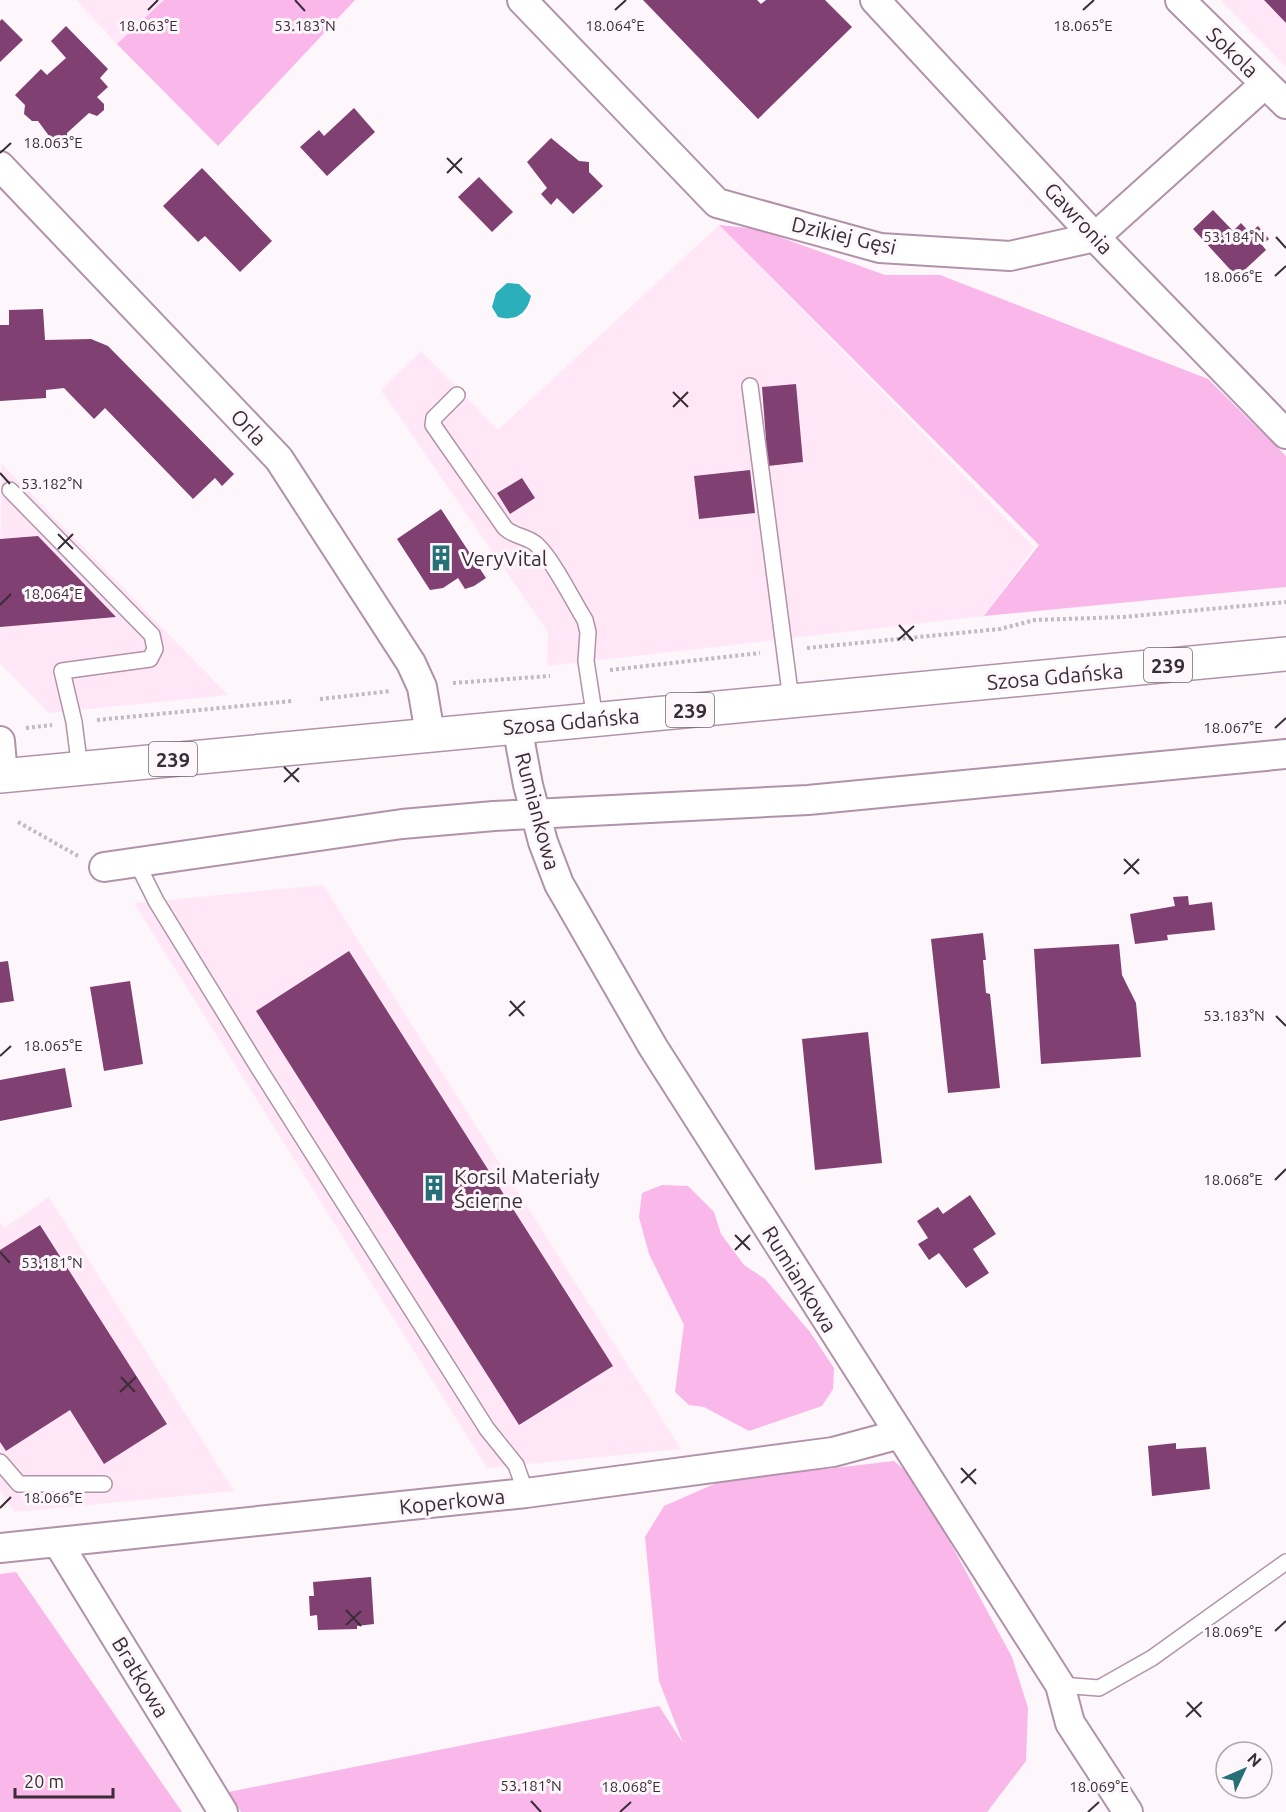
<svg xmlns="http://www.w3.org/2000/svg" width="1286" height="1812" viewBox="0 0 1286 1812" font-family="Ubuntu,sans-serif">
	<rect width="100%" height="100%" fill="#fdf6fb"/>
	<path fill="#ffe7f8" d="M76,0h88l-47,44z
		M1222,0h64v67l-64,-65z
		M719,225l315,322 -50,69 -437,50 1,-34 -167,-242 40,-39 77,79z
		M1,463l227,232 -179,18 -49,-50z
		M323,885l358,564 -194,19 -353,-565z
		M49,1197l185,294 -220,21 -14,-22v-268l4,6z"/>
	<path fill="#fab7e9" d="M164,0h191l-137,146 -101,-102z
		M719,225l38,4 128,46h55l268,104 78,77v131l-302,29 55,-71z
		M662,1185l26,1 26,26 7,22 23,31 21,14 45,53 24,36 -1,21 -11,17 -73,25 -45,-24 -15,-2 -14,-13 9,-67 -35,-71 -10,-37 3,-24z
		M894,1461l23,20 95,176 16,51 -2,53 -39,51h-746l-12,-20 430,-86 24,37 -24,-62 -14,-144 19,-31 71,-31 91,-6z
		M16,1572l166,240h-182v-238z"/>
	<path fill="#2bafbb" d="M507,283l12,1 12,12c-4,17 -15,26 -33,21l-6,-10 4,-14z"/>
	<path fill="#804071" d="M643,0h114l4,4 5,-4h59l27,27 -94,92z
		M1264,0h22v23z
		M2,19l21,21 -23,22v-41z
		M66,26l42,43 -8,9 8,9 -11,10 7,7v6l-7,6 -8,-3 -22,20v7l-3,4h-9l-17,-23h-6l-8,-7 1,-9 -10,-10 26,-26 6,6 19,-17 -15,-17z
		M354,108l21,24 -48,44 -27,-29 19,-17 5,6z
		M551,138l28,23 10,1v10l14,14 -30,28 -16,-16 -6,7 -10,-11 6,-6 -20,-26z
		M202,168l70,73 -32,31 -35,-36 -7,6 -35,-36z
		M479,177l34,35 -21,20 -34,-35z
		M1213,210l20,21 8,-8 9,10 8,-7 11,13 -7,6 4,5 -29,27 -44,-48z
		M43,309l2,31 46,-1 17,7 126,128 -12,12 -7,-8 -22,21 -88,-91 -11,11 -30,-31 -18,2v8l-46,3v-76h9v-15z
		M796,384l7,78 -35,4 -6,-79z
		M750,470l5,43 -56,6 -5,-43z
		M522,478l13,20 -25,16 -13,-21z
		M441,509l45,69 -12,8 -9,3 -7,-11 -15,10 -13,2 -33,-51z
		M38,536l78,81 -116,10v-88z
		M1188,896l1,9 23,-3 3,28 -48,5 1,5 -33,4 -5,-30 45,-8 -2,-9z
		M983,933l3,27h-3l3,33 4,1 10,94 -52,5 -17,-154z
		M1119,944l3,31 14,28 5,54 -100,7 -7,-115z
		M349,951l264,415 -94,59 -263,-414z
		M8,961l6,40 -14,2v-41z
		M130,981l13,83 -39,7 -14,-84z
		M868,1032l14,131 -67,7 -13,-131z
		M65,1068l7,39 -72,14v-41z
		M970,1195l26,39 -23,15 16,24 -23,15 -27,-35 -10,7 -11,-16 10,-6 -11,-17 21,-14 5,7z
		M40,1225l127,199 -63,40 -34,-54 -64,41 -6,-9v-192z
		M1176,1443v6l30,-2 4,42 -58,7 -4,-50z
		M371,1577l3,47 -17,2v3l-39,1 -1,-15 -7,1 -1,-20h5l-1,-14z"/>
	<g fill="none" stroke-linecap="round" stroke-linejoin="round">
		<g stroke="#b193a9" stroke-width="18">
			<path id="service" d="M750,386l41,314
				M457,395l-23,23 -1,7 72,103c9,9 23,8 32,17 16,15 35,54 48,75l3,12 -2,29 9,58
				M10,490l142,145 3,14 -5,10 -88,12 12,51 6,47
				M136,861l20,40 102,166 229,362 29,36 10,28
				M0,1462l19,22h85
				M1060,1685l39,3 53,-30 134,-96"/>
		</g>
		<g stroke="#b193a9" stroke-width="32">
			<path id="minor" d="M522,0l195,203 163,45 130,8 85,-19 170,-153
				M875,0l220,237 191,197
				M1180,0l106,104
				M0,166l279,293 132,204 11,24 8,47
				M517,726l11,59 15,57 16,42 94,163 407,638 10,38 58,89
				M0,741l3,35
				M104,867l298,-43 92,-8 314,-16 478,-46
				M58,1543l165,269
				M0,1548l526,-55 307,-41 67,-18"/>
		</g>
		<g stroke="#b193a9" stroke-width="36">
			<path id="primary" d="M0,776l1286,-122"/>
		</g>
		<path stroke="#c2bac0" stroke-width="4" stroke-dasharray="3 3" stroke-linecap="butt" d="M807,648l193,-19 35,-9 88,-3 163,-15
			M610,670l150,-17
			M453,683l97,-7
			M320,699l71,-8
			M97,720l195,-19
			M26,728l26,-3
			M18,822l60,34"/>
		<use href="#service" stroke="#fff" stroke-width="15"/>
		<use href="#minor" stroke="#fff" stroke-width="28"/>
		<use href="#primary" stroke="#fff" stroke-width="33"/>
	</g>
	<path fill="none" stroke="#3a2e36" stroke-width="2" d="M295,0l10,11M148,10l10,-10M615,10l11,-10M1083,10l11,-10M0,153l11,-10M447,158l15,15M447,173l15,-15M1276,237l10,11M1275,276l11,-10M673,392l15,15M673,407l15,-15M0,473l10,11M58,534l15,15M58,549l15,-15M0,605l11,-11M899,625l14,16M898,640l16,-14M1275,728l11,-10M284,767l15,15M284,782l15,-14M1124,859l15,15M1124,874l15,-15M510,1001l14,15M509,1016l16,-15M1276,1016l10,10M0,1056l11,-10M1275,1180l11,-11M735,1235l15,15M735,1250l15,-15M0,1252l10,11M121,1377l14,15M120,1392l16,-15M961,1468l15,16M961,1483l15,-14M0,1508l11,-11M346,1610l15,16M346,1625l15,-14M1275,1631l11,-10M1187,1702l14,15M1186,1717l16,-15M531,1801l10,11M620,1812l11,-10M1088,1812l11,-10"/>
	<defs>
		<g id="building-bare" transform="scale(2.07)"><path d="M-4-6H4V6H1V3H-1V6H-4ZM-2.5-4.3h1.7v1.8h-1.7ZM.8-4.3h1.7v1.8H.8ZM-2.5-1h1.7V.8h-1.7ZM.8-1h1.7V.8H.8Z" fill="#256f76" stroke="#fdf6fb" stroke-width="2.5" paint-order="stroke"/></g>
	</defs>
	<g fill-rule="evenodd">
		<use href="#building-bare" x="441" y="558"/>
		<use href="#building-bare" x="434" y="1188"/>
	</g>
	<g text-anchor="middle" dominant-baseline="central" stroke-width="6" stroke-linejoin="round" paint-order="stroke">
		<g fill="#fdf6fb" stroke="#746a71" stroke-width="1.5">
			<rect x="1144" y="648" width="48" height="34" rx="4.5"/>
			<rect x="666" y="693" width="48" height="34" rx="4.5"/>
			<rect x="149" y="742" width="48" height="34" rx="4.5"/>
		</g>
		<g font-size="20" font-weight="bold" fill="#3a2e36">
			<text x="1168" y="665">239</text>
			<text x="690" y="710">239</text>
			<text x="173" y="759">239</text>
		</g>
		<g font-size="21" fill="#3a2e36" stroke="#fdf6fb">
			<text transform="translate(1233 52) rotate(44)">Sokola</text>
			<text transform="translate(1079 218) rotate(47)">Gawronia</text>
			<text transform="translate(844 235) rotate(13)">Dzikiej Gęsi</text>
			<text transform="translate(249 427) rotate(47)">Orla</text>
			<text transform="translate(1055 676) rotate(-5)">Szosa Gdańska</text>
			<text transform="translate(571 721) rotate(-5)">Szosa Gdańska</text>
			<text transform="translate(538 811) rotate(75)">Rumiankowa</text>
			<text transform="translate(800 1279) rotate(58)">Rumiankowa</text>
			<text transform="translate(452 1501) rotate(-6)">Koperkowa</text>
			<text transform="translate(141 1677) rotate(59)">Bratkowa</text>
		</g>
		<g font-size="21" fill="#3a2e36" stroke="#fdf6fb" text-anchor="start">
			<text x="461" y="558">VeryVital</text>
			<text x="454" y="1176">Korsil Materiały<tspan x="454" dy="24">Ścierne</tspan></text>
		</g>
	</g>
	<g font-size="15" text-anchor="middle" fill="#3a2e36" stroke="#fdf6fb" stroke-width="6" stroke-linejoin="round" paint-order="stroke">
		<text x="148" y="31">18.063°E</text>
		<text x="615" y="31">18.064°E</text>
		<text x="1083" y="31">18.065°E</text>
		<text x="305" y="31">53.183°N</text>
		<text x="53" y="148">18.063°E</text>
		<text x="1234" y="242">53.184°N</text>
		<text x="1233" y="282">18.066°E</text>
		<text x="52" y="489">53.182°N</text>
		<text x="53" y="599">18.064°E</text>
		<text x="1233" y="733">18.067°E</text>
		<text x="1234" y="1021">53.183°N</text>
		<text x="53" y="1051">18.065°E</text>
		<text x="1233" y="1185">18.068°E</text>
		<text x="52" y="1268">53.181°N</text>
		<text x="53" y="1503">18.066°E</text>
		<text x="1233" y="1637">18.069°E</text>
		<text x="531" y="1791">53.181°N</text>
		<text x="631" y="1792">18.068°E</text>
		<text x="1099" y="1792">18.069°E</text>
	</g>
	<g transform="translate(1244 1770) rotate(46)"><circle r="28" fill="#fdf6fb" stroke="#afa6ac" stroke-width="1.5"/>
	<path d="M0-4.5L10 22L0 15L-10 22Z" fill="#256f76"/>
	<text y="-9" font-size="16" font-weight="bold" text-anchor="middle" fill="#3a2e36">N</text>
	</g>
	<path d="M15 1788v9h98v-9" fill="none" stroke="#3a2e36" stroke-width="3"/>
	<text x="24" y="1788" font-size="18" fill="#3a2e36" stroke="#fdf6fb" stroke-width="4.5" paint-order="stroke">20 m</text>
</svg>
